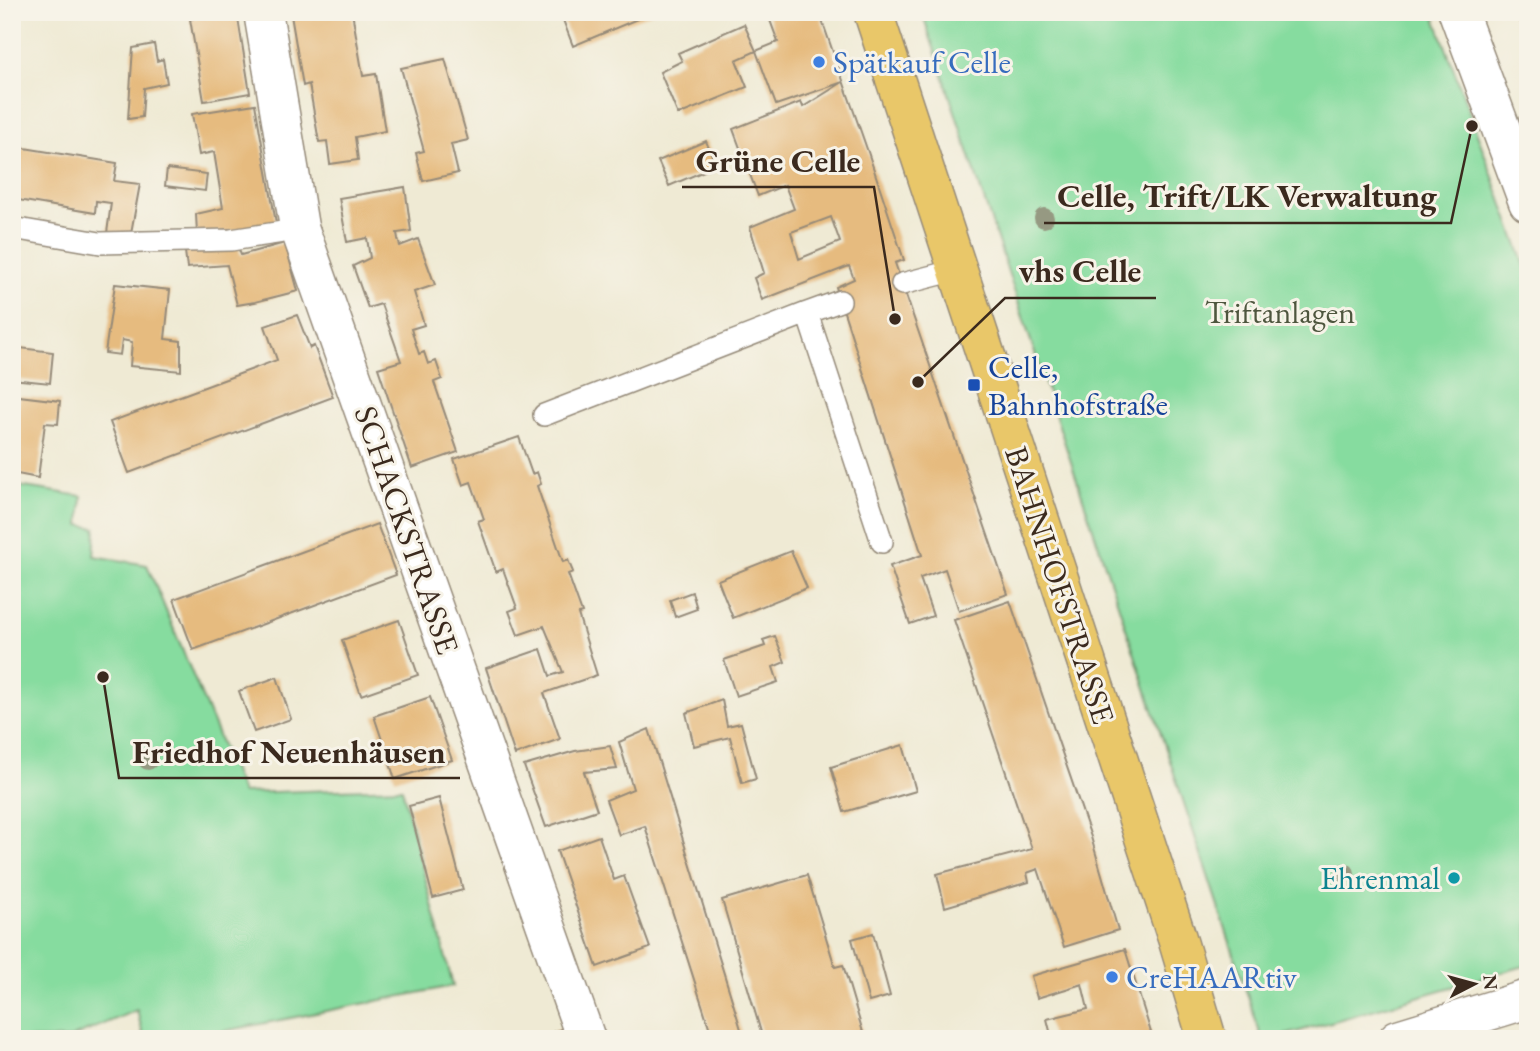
<svg xmlns="http://www.w3.org/2000/svg" width="1540" height="1051" viewBox="0 0 1540 1051" font-family="'EB Garamond',serif">
	<rect width="100%" height="100%" fill="#f7f3e8"/>
	<filter id="ink" filterUnits="userSpaceOnUse"><feTurbulence type="fractalNoise" baseFrequency=".0143" numOctaves="2"/><feDisplacementMap in="SourceGraphic" scale="14" xChannelSelector="R" yChannelSelector="G"/><feConvolveMatrix kernelMatrix="1 2 1 2 8 2 1 2 1" color-interpolation-filters="sRGB"/></filter>
	<filter id="wash" filterUnits="userSpaceOnUse"><feTurbulence type="fractalNoise" baseFrequency=".00686" numOctaves="4" result="noise"/><feDisplacementMap in="SourceGraphic" scale="28" xChannelSelector="R" yChannelSelector="G"/><feGaussianBlur stdDeviation="1.57" result="paint"/><feColorMatrix in="noise" values="0 0 0 0 0 0 0 0 0 0 0 0 0 0 0 0 0 1.4 0 .05"/><feComposite in="paint" operator="in"/></filter>
	<g filter="url(#wash)">
		<rect width="100%" height="100%" fill="#efead4"/>
		<path fill="#86dc9f" stroke="#60835e" stroke-width="2" d="M922,12h511l95,262v691l-256,74h-10z
			M12,485l70,11 -2,29 16,3 -2,28 53,9 95,228 160,-5 51,198 -269,53h-40l-7,-29 -69,29h-56z"/>
		<g id="blocks">
			<path fill="#e6bb7f" fill-rule="evenodd" d="M198,12h39l13,81 -46,8 -14,-82 9,-2z
				M305,12h47l11,64 13,-2 9,57 -30,6 3,23 -28,4 -3,-23 -8,1 -10,-58 -6,2 -12,-71z
				M560,12h94l-81,34z
				M767,12h52l49,140 36,108 -9,3 113,331 -49,17 -14,-42 -25,9 13,38 -23,8 -20,-58 32,-11 -86,-268 18,-8 -5,-13 -87,34 -8,-22 10,-5 -14,-46 44,-18 -9,-24 -27,11 -25,-67 68,-27 2,5 40,-25 -67,23 -20,-54 -20,9 11,27 -69,28 -18,-43 22,-11 -4,-8 66,-29 12,27 22,-9zM831,217l9,25 -41,17 -8,-27z
				M1517,12h11v28h-1z
				M154,44l3,17 6,-2 4,24 -23,5 -2,29 -14,2 5,-71z
				M445,59l23,81 -17,4 7,29 -35,8 -7,-28 8,-2 -23,-83z
				M255,104l21,119 -48,9 -31,1 -1,-19 27,-6 -9,-56 -15,3 -7,-41z
				M706,141l10,25 -47,20 -11,-25z
				M12,146l105,17 -3,18 26,3 -9,49h-24l4,-30 -15,-2 -1,12 -83,-14z
				M167,169l40,5 -2,17 -40,-5z
				M405,187l6,44 -14,2 1,6 2,7 18,-7 17,46 -21,7 10,33 -13,4 8,25 5,-2 4,12 8,-3 6,18 -8,3 24,70 -46,16 -34,-100 23,-7 -20,-57 -13,4 -15,-42 17,-8 -3,-20 -20,4 -8,-44z
				M285,243l13,48 -43,11 -18,3 -10,-40 -40,3 -2,-17 53,-4 3,8z
				M115,284l55,6 -5,49 16,2v30l-51,-5 2,-24 -10,-2 -2,15 -15,-2z
				M297,315l13,33 4,-2 19,51 -204,76 -19,-51 167,-62 -12,-34z
				M12,347l41,5 -3,31 -38,-4z
				M19,396l41,5 -2,23 -13,-1 -7,55 -26,-5v-65h6z
				M519,437l13,37 5,-2 4,12 -4,2 26,76 5,-2 5,12 -5,2 14,39 -4,1 19,61 -53,18 16,46 -45,16 -29,-87 55,-19 9,27 13,-4 -19,-46 -26,9 -9,-24 8,-3 -14,-39 -7,3 -18,-51 6,-2 -13,-37 -8,3 -9,-26z
				M377,524l19,51 -203,75 -19,-51z
				M791,551l16,37 -74,30 -15,-38z
				M692,592l5,17 -22,8 -5,-17z
				M1010,601l81,236 27,93 -54,17 -26,-78 -11,4 2,9 -84,25 -8,-33 95,-25 -78,-229z
				M399,620l19,55 -57,20 -19,-55z
				M775,636l10,26 -12,5 5,15 -42,14 -12,-36 41,-14 -2,-6z
				M277,677l14,42 -37,13 -15,-41z
				M430,697l22,63 -57,19 -21,-63z
				M722,700l5,26 14,-3 15,56 -14,4 -12,-46 -36,9 -8,-33z
				M649,729l95,310h-31l-68,-213 -26,9 -13,-35 27,-11 -14,-47z
				M903,745l13,46 -72,21 -13,-45z
				M610,746l7,23 -33,3 13,38 -51,17 -22,-61 51,-15z
				M439,798l24,92 -30,8 -24,-92z
				M599,836l15,44 10,-4 26,72 -53,19 -40,-116z
				M807,875l28,92 8,-2 22,74h-102l-41,-139z
				M873,933l17,63 -21,6 -17,-63z
				M1125,949l28,90h-101l-5,-20 41,-10 -6,-25 -45,14 -6,-22z
				M564,1028l4,11h-33v-1z"/>
		</g>
	</g>
	<g filter="url(#ink)">
		<use href="#blocks" fill-opacity="0" stroke="#958a79" stroke-width="2"/>
		<g fill="none" stroke-linecap="round" stroke-linejoin="round">
			<g stroke="#958a79" stroke-width="24">
				<path id="service" d="M12,228l88,15 131,-3 52,-8
					M902,284l54,-14
					M840,301l-33,12 75,229
					M544,415l263,-102"/>
			</g>
			<g stroke="#958a79" stroke-width="41">
				<path id="minor" d="M263,12l36,215 287,812
					M1458,12l70,190"/>
			</g>
			<g stroke="#958a79" stroke-width="41">
				<path id="tertiary" d="M1398,1039l130,-40"/>
			</g>
			<g stroke="#958a79" stroke-width="41">
				<path id="primary" d="M873,12l304,926 30,101"/>
			</g>
			<use href="#service" stroke="#fff" stroke-width="21"/>
			<use href="#minor" stroke="#fff" stroke-width="38"/>
			<use href="#tertiary" stroke="#fff" stroke-width="38"/>
			<use href="#primary" stroke="#e9c769" stroke-width="38"/>
		</g>
		<g fill="#969982">
			<circle cx="1044" cy="218" r="10"/>
			<circle cx="148" cy="760" r="10"/>
			<circle cx="1345" cy="873" r="10"/>
		</g>
	</g>
	<g fill="#3f7fe0" stroke="#f7f3e8" stroke-width="2.5">
		<circle cx="819" cy="62" r="7"/>
		<circle cx="1112" cy="977" r="7"/>
	</g>
	<rect fill="#1a4fb4" stroke="#f7f3e8" stroke-width="2.5" x="967" y="378" width="14" height="14" rx="3.5"/>
	<circle fill="#0f9aa8" stroke="#f7f3e8" stroke-width="2.5" cx="1454" cy="878" r="7"/>
	<g text-anchor="middle" dominant-baseline="central" stroke-width="6" stroke-linejoin="round" paint-order="stroke">
		<g font-size="32" fill="#366cbe" stroke="#f7f3e8" text-anchor="start">
			<text x="833" y="62">Spätkauf Celle</text>
			<text x="1126" y="977">CreHAARtiv</text>
		</g>
		<g font-size="32" fill="#4e563e" stroke="#f7f3e8">
			<text x="1280" y="312">Triftanlagen</text>
		</g>
		<g font-size="32" fill="#164399" stroke="#f7f3e8" text-anchor="start">
			<text x="988" y="367">Celle,<tspan x="988" dy="37">Bahnhofstraße</tspan></text>
		</g>
		<g font-size="32" fill="#3b2a1e" stroke="#f7f3e8">
			<text transform="translate(407 530) rotate(71)">SCHACKSTRASSE</text>
			<text transform="translate(1060 585) rotate(72)">BAHNHOFSTRASSE</text>
		</g>
		<g font-size="32" fill="#0d838f" stroke="#f7f3e8" text-anchor="end">
			<text x="1440" y="878">Ehrenmal</text>
		</g>
	</g>
	<path fill="none" stroke="#3b2a1e" stroke-width="2.5" d="M895 319L874 187H682M1472 126L1451 223H1044M918 382L1005 298H1156M103 677L119 778H460"/>
	<g fill="#3b2a1e" stroke="#f7f3e8" stroke-width="2.5">
		<circle cx="895" cy="319" r="7"/>
		<circle cx="1472" cy="126" r="7"/>
		<circle cx="918" cy="382" r="7"/>
		<circle cx="103" cy="677" r="7"/>
	</g>
	<g font-size="33" text-anchor="middle" font-weight="bold" fill="#3b2a1e" stroke="#f7f3e8" stroke-width="6" stroke-linejoin="round" paint-order="stroke">
		<text x="778" y="172">Grüne Celle</text>
		<text x="1247" y="207">Celle, Trift/LK Verwaltung</text>
		<text x="1080" y="282">vhs Celle</text>
		<text x="289" y="763">Friedhof Neuenhäusen</text>
	</g>
	<rect width="1540" height="1051" fill="none" stroke="#f7f3e8" stroke-width="42"/>
	<g transform="translate(1474 984) rotate(84)" stroke="#f7f3e8" stroke-width="5" paint-order="stroke">
	<path d="M0-5L12 26L0 18L-12 26Z" fill="#3b2a1e"/>
	<text y="-10" font-size="19" font-weight="bold" text-anchor="middle" fill="#3b2a1e">N</text>
	</g>
</svg>
